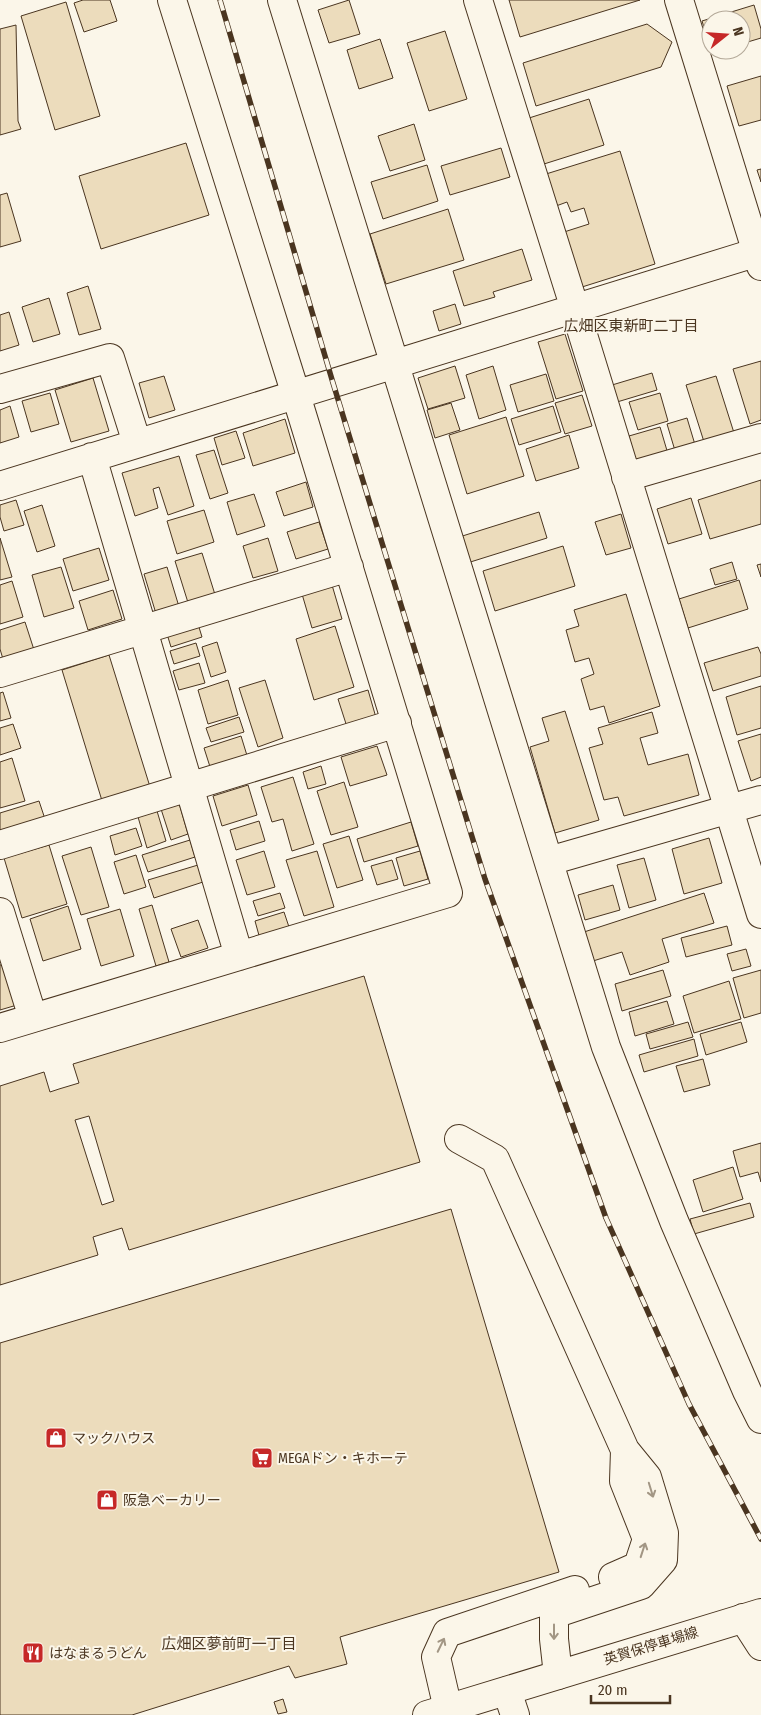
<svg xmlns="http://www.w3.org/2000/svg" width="761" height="1715" viewBox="0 0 761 1715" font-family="'Fira Sans Condensed','Noto Sans JP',sans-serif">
	<rect width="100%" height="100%" fill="#fbf6e9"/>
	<path fill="#ecdcbc" stroke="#4a3520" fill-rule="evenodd" d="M83,0h27l7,21 -33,11 -10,-29z
		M349,0l11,34 -31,9 -11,-33z
		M509,0h131l-120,37z
		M66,2l34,114 -45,14 -34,-114z
		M754,5l7,24v9l-20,6v-24h-30v30h10l-9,3 -10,-32z
		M647,24l25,18 -11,25 -125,39 -13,-43z
		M16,25l2,96 3,8 -21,6v-106z
		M445,31l22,68 -38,12 -22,-68z
		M380,39l13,39 -34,11 -12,-39z
		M761,76v44l-22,6 -12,-40z
		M589,99l15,46 -60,19 -15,-46z
		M414,124l11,36 -35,11 -12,-35z
		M186,143l23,72 -108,34 -22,-73z
		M501,148l9,29 -60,18 -9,-29z
		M620,151l35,113 -73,23 -18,-55 25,-8 -5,-16 -13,4 -4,-10 -11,4 -10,-32z
		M427,165l11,36 -55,18 -12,-37z
		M761,169v13l-4,-12z
		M7,193l14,48 -21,6v-52z
		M448,209l16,51 -78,24 -16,-50z
		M522,249l10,31 -39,12 2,5 -31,9 -11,-35z
		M88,286l13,43 -22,6 -12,-42z
		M49,298l11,36 -27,8 -11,-35z
		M455,304l6,20 -22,7 -6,-20z
		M9,312l10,33 -19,6v-36z
		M565,334l18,57 -27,8 -18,-57z
		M761,361v59l-11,4 -17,-55z
		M455,366l10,32 -37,11 -10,-31z
		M493,366l13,44 -27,9 -13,-44z
		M652,373l5,17 -40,12 -5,-17z
		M546,374l8,27 -36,11 -8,-27z
		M164,376l11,34 -26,8 -10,-35z
		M716,376l19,60 -30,9 -19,-60z
		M93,378l16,53 -38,11 -16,-52z
		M50,393l9,31 -28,8 -9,-31z
		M660,393l8,28 -30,9 -9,-28z
		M582,395l10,31 -27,8 -10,-31z
		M451,403l9,27 -25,8 -8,-28z
		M10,406l9,31 -19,6v-33z
		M553,406l8,26 -42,13 -8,-26z
		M506,417l18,59 -57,18 -18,-59z
		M687,418l9,30 -20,6 -9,-30z
		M285,419l10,34 -42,13 -10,-33z
		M660,427l8,27 -32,10 -7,-28z
		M236,431l9,27 -23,7 -8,-27z
		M569,435l10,33 -43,13 -10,-32z
		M214,450l14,43 -18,6 -14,-44z
		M179,456l15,50 -26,9 -9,-28 -6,2 5,19 -23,8 -13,-43z
		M761,480v44l-51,15 -12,-39z
		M306,482l7,25 -29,9 -8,-24z
		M254,494l11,32 -28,9 -10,-33z
		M691,498l11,36 -34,10 -11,-35z
		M16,500l8,25 -20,6 -4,-14v-12z
		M42,505l13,41 -18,6 -13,-41z
		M204,510l10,32 -37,12 -10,-33z
		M539,512l8,26 -83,26 -8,-26z
		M621,514l10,34 -25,7 -11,-33z
		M319,522l9,27 -32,10 -9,-27z
		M0,538l12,39 -12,3z
		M268,538l10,33 -25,7 -10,-32z
		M563,546l12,40 -80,25 -12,-40z
		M99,548l10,32 -36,11 -10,-32z
		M202,553l15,48 -27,8 -15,-48z
		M732,562l5,17 -22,6 -5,-16z
		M761,564v13l-4,-12z
		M61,567l13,41 -30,9 -12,-42z
		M167,567l13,43 -23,7 -13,-43z
		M739,580l9,29 -60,19 -9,-29z
		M12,581l11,36 -23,7v-39z
		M332,585l10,34 -30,9 -10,-34z
		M113,590l9,29 -34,11 -9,-29z
		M626,594l34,112 -51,17 -5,-17 -14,4 -9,-31 13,-5 -5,-16 -14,4 -9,-32 13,-4 -5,-16z
		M25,622l11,34 -31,10 -5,-17v-19z
		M198,624l4,13 -31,10 -4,-13z
		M335,626l19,61 -40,13 -18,-61z
		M217,642l9,30 -15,5 -9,-30z
		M196,643l4,13 -26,8 -4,-13z
		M758,647l3,7v22l-48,15 -9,-28z
		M109,655l42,135 -48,14 -41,-134z
		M199,663l6,20 -26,7 -6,-19z
		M228,680l10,35 -30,9 -10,-34z
		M265,680l18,58 -25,9 -19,-59z
		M761,686v42l-24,7 -11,-38z
		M368,690l9,31 -29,9 -10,-31z
		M3,692l8,26 -11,3v-28z
		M565,711l34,109 -44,13 -25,-86 19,-6 -7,-23z
		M652,712l6,21 -18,5 8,27 40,-11 11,41 -75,21 -6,-19 -14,3 -15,-52 14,-4 -5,-16z
		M239,717l5,15 -33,10 -5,-14z
		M13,724l8,24 -21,7v-27z
		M761,734v43l-10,4 -13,-40z
		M241,736l8,26 -37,11 -8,-25z
		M377,746l10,29 -37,11 -9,-29z
		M12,758l13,43 -25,7v-46z
		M321,766l5,18 -18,5 -5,-17z
		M293,777l21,67 -22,7 -9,-32 -11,3 -11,-35z
		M344,782l14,45 -27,8 -14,-44z
		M248,785l9,30 -35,11 -9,-30z
		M39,801l7,21 -46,14v-23z
		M179,803l9,31 -17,6 -10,-31z
		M157,811l9,30 -19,7 -9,-31z
		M259,821l6,20 -29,9 -6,-20z
		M411,822l7,24 -54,16 -7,-23z
		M136,828l6,18 -27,9 -5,-19z
		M349,836l14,44 -26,8 -14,-44z
		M709,838l13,45 -38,11 -12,-45z
		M190,840l5,17 -47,15 -6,-17z
		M49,845l18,59 -45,14 -18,-60z
		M91,847l18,60 -28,8 -19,-59z
		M264,851l11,36 -28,8 -11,-35z
		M317,851l17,56 -30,9 -18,-56z
		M420,851l8,28 -24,7 -8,-28z
		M136,855l10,32 -22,7 -10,-32z
		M644,858l12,42 -27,8 -12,-43z
		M392,860l6,19 -21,6 -6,-19z
		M198,865l5,17 -49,16 -6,-18z
		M613,885l7,25 -35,10 -7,-25z
		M280,893l5,15 -27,8 -5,-15z
		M704,893l10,30 -52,16 7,23 -39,13 -8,-23 -29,9 -9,-29z
		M152,905l17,57 -13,4 -17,-57z
		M68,906l13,43 -38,12 -13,-42z
		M120,909l14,47 -33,10 -14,-47z
		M284,912l6,18 -30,9 -5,-18z
		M198,920l10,28 -27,9 -10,-28z
		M727,926l5,19 -46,12 -5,-19z
		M746,949l5,17 -19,5 -5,-17z
		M4,964l13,41 -17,5v-45z
		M663,970l8,26 -49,15 -7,-27z
		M761,970v43l-17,5 -11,-40z
		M364,976l56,186 -291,88 -7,-22 -29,9 5,18 -98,30v-199l44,-14 6,20 9,-3 20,-6 -6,-19zM89,1116l25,85 -12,4 -27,-85z
		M729,981l12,38 -47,14 -11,-37z
		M667,1001l7,23 -39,12 -6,-24z
		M688,1022l5,15 -43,12 -4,-15z
		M741,1022l6,20 -41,13 -6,-21z
		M694,1039l4,17 -54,16 -5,-17z
		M703,1059l7,26 -26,7 -8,-26z
		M761,1143v39l-3,-10 -18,5 -7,-26z
		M733,1167l10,32 -40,13 -10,-32z
		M750,1203l4,14 -60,17 -4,-15z
		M451,1209l108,363 -219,65 7,27 -52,14 -6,-12 -157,49h-132v-372z
		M283,1699l4,13 -9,2 -4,-12z"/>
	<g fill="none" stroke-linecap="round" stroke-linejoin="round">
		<g stroke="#4a3520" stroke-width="30">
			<path id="minor" d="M282,0l324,1047 68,174 73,170 14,28
				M478,0l97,309 186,605
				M679,0l82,266
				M0,389l110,-31 27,85
				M92,457l147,499
				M626,477l135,-39
				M0,486l761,-235
				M0,673l349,-106
				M0,845l397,-122
				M549,861l212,-61
				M0,912l33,106
				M0,1028l448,-135 -152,-498 -124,-395
				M459,1139l36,20 130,291 22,27 17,56 -1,27 -22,25 -87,29v25l4,36
				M613,1577l25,-11 9,-27 -23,-58 1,-31
				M743,1618l18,28
				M507,1691l8,24
				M448,1709l-12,-52 11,-24 128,-43"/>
		</g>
		<g stroke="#4a3520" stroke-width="30">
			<path id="major" d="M427,1715l334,-102"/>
		</g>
		<use href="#minor" stroke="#fbf6e9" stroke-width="28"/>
		<use href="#major" stroke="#fbf6e9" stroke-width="28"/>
		<g stroke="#4a3520" stroke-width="5.5">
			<path id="rail" d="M220,0l113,383 152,496 121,339 83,186 72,135"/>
		</g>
		<use href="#rail" stroke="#fbf6e9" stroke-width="4" stroke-dasharray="11" stroke-linecap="butt"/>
	</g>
	<defs><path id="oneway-shaft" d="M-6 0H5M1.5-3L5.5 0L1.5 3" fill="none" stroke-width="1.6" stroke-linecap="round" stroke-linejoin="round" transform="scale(1.25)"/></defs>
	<g stroke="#a29684">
		<use href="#oneway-shaft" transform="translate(651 1490) rotate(73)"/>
		<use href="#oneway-shaft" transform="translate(643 1550) rotate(-72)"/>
		<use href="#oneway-shaft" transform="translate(554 1632) rotate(90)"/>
		<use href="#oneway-shaft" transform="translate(441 1645) rotate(-64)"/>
	</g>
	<defs>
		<g id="shop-square" transform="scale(1.125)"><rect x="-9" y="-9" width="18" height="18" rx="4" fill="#c62828" stroke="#fbf6e9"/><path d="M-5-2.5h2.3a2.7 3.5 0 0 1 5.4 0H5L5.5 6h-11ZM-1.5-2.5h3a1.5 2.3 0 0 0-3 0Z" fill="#fff"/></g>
		<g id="supermarket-square" transform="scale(1.125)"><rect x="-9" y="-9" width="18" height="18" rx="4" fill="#c62828" stroke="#fbf6e9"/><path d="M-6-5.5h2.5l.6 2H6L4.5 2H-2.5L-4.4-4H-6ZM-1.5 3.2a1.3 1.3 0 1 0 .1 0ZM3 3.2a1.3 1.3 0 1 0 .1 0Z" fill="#fff"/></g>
		<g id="restaurant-square" transform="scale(1.125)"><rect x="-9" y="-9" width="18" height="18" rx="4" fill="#c62828" stroke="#fbf6e9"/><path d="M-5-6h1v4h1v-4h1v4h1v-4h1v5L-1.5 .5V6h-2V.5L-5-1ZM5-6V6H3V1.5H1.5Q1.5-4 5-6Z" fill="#fff"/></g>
	</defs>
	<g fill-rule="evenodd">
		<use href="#shop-square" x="56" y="1438"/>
		<use href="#supermarket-square" x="262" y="1458"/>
		<use href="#shop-square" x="107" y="1500"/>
		<use href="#restaurant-square" x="33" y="1653"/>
	</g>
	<g text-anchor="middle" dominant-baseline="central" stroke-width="4" stroke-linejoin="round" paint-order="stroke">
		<g font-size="14" fill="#4a3520" stroke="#fbf6e9" text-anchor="start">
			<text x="72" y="1438">マックハウス</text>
			<text x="278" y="1458">MEGAドン・キホーテ</text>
			<text x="123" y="1500">阪急ベーカリー</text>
			<text x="49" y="1653">はなまるうどん</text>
		</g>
		<g font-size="14" fill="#4a3520" stroke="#fbf6e9">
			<text transform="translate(651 1646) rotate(-17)">英賀保停車場線</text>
		</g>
		<g font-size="15" fill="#4a3520" stroke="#fbf6e9">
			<text x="631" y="326">広畑区東新町二丁目</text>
			<text x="229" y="1644">広畑区夢前町一丁目</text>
		</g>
	</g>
	<g transform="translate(726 35) rotate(73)"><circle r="24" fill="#fbf6e9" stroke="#b4a999"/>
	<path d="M0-4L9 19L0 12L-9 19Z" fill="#c62828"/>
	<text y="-8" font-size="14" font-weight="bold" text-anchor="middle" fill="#4a3520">N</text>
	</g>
	<path d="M591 1695v8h79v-8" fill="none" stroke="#4a3520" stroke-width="2.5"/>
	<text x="598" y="1695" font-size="15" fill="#4a3520" stroke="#fbf6e9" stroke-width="4" paint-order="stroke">20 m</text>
</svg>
